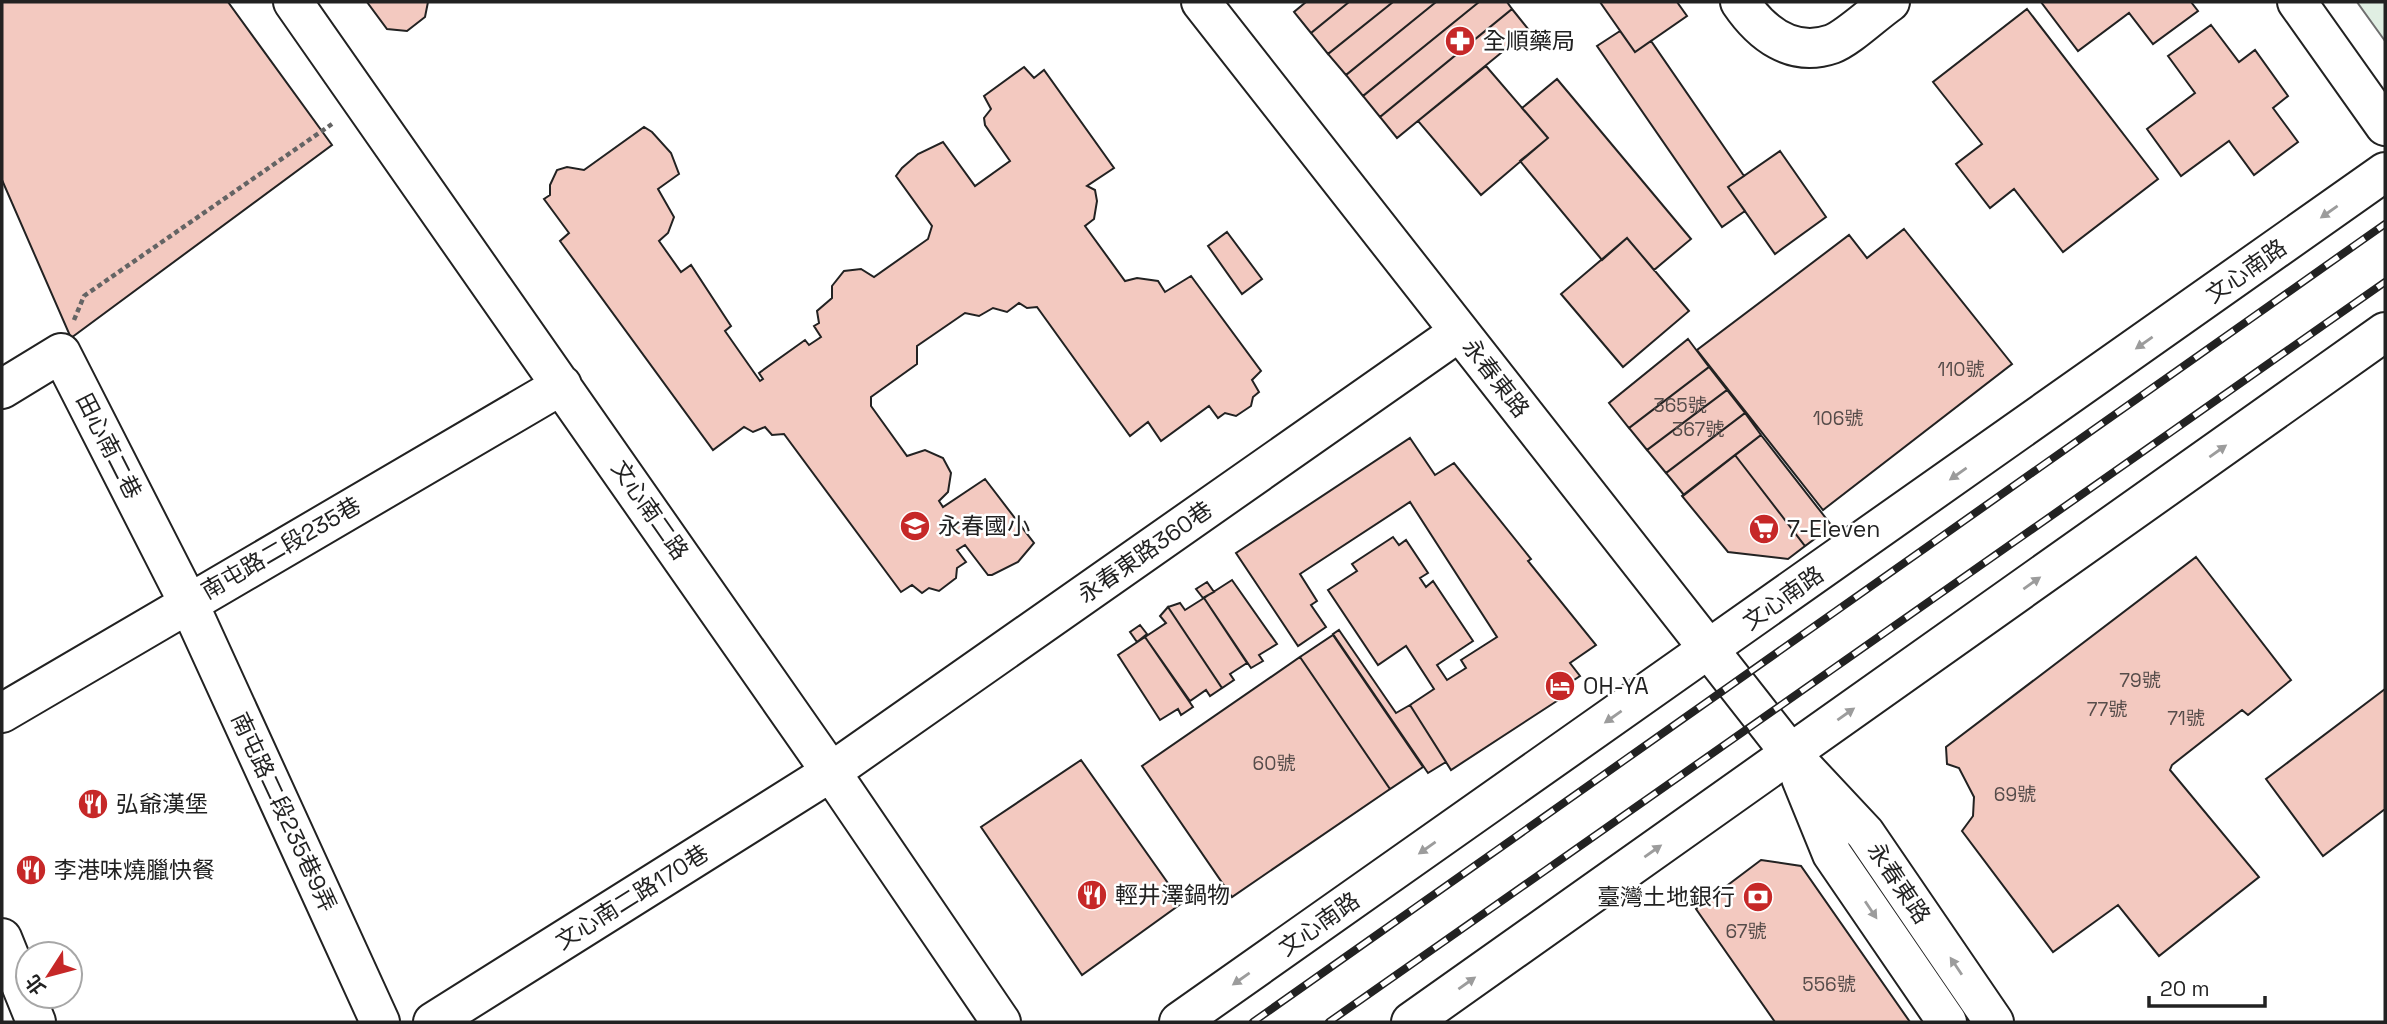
<svg xmlns="http://www.w3.org/2000/svg" width="2387" height="1024" viewBox="0 0 2387 1024" font-family="'Space Grotesk','Noto Sans TC',sans-serif">
	<rect width="100%" height="100%" fill="#fff"/>
	<path fill="#e0efe3" stroke="#6f6f6f" stroke-width="2" d="M2357,2h28v40v-1z"/>
	<path fill="#f3c9c0" stroke="#222" stroke-width="2" d="M2,2h226l104,143 -261,193 -69,-158z
		M367,2h61l-3,15 -18,14 -20,-2z
		M1306,2h43l-38,31 -17,-21z
		M1349,2h44l-65,52 -17,-21z
		M1393,2h43l-90,73 -18,-21z
		M1436,2h43l-116,94 -17,-21z
		M1479,2h28l5,7 -132,108 -17,-21z
		M1600,2h77l10,14 -52,36z
		M2041,2h150l7,9 -45,33 -24,-31 -51,38z
		M1512,9l17,21 -132,108 -17,-21z
		M2027,9l131,170 -95,73 -49,-63 -24,19 -34,-44 26,-20 -49,-62z
		M2211,25l28,37 16,-12 33,46 -15,12 25,34 -44,33 -25,-34 -48,35 -34,-47 48,-36 -27,-37z
		M1620,31l15,21 16,-11 93,135 -16,11 17,24 -23,16 -125,-181z
		M1486,66l62,72 -67,57 -63,-74z
		M1024,67l10,11 10,-8 70,98 -27,18 8,4 2,11 -3,18 -9,7 40,55 12,-3 21,3 7,11 26,-16 70,95 -9,9 7,12 -6,5 -2,9 -15,10 -11,-3 -7,5 -9,-12 -48,35 -13,-19 -18,14 -93,-129 -10,1 -8,-5 -12,9 -14,-4 -14,8 -14,-3 -48,33v18l-46,33v9l36,50 18,-6 18,8 8,15 -3,19 -9,9 4,6 42,-28 49,64 -16,19 -26,13h-4l-23,-30 -8,5 9,12 -9,6 -1,10 -17,13 -10,-3 -7,5 -10,-8 -11,7 -117,-158 -12,1 -7,-8 -12,5 -9,-5 -31,23 -153,-209 9,-8 -25,-34 6,-4v-10l7,-15 10,-3 17,3 60,-43 8,5 19,21 8,21 -21,15 16,28 -6,16 -9,8 22,31 10,-7 40,61 -6,5 35,50 3,-2 -4,-6 46,-33 4,5 12,-8 -7,-11 5,-3 -2,-12 15,-13v-12l12,-15 17,-2 13,8 54,-38 4,-13 -36,-50 6,-8 16,-14 25,-12 32,44 35,-25 -25,-36 -1,-7 7,-9 -7,-13z
		M1557,79l134,160 -37,31 -27,-32 -25,22 -82,-99 28,-23 -26,-30z
		M1780,151l46,66 -51,37 -47,-67z
		M1904,229l108,135 -189,146 -126,-160 152,-115 18,23z
		M1227,232l35,47 -20,15 -34,-48z
		M1627,238l62,73 -66,56 -62,-73z
		M1688,339l21,28 -80,61 -20,-25z
		M1709,367l18,23 -80,60 -18,-22z
		M1727,390l18,23 -79,60 -19,-23z
		M1745,413l16,22 -77,60 -18,-22z
		M1761,435l71,91 -27,20 -70,-91z
		M1410,438l25,37 19,-12 77,96 -3,2 68,84 -26,18 10,13 -21,14 4,7 -112,73 -41,-65 24,-16 -28,-43 -28,19 -50,-75 29,-19 -5,-7 41,-27 6,8 7,-5 22,33 -8,5 6,9 7,-6 40,60 -36,24 10,15 19,-12 -5,-8 36,-23 -87,-135 -110,72 17,27 -6,4 15,22 -28,19 -62,-93z
		M1735,455l70,91 -17,13 -60,-7 -46,-56z
		M2196,557l95,123 -43,35 -6,-5 -70,55 -2,5 89,107 -100,79 -41,-51 -65,47 -91,-121 11,-15 1,-19 -15,-29 -12,-4 -1,-17z
		M1232,580l45,64 -18,11 4,6 -12,7 -47,-70z
		M1207,582l7,10 -11,6 -7,-9z
		M1204,598l43,65 -17,11 4,6 -12,8 -54,-81 12,-4 5,7z
		M1168,607l54,81 -12,8 -4,-6 -16,11 -45,-64 21,-14 -6,-7z
		M1140,625l7,9 -10,8 -7,-10z
		M1339,630l57,83 14,-8 36,57 -18,11 -95,-139z
		M1333,635l90,132 -33,22 -90,-132z
		M1145,637l48,70 -12,8 -3,-6 -18,11 -42,-65z
		M1300,657l90,132 -158,108 -90,-131z
		M2385,689v120l-62,47 -57,-77z
		M1081,760l101,143 -100,72 -101,-148z
		M1761,860l40,6 109,156h-135l-79,-113z"/>
	<g fill="none" stroke-linecap="round" stroke-linejoin="round">
		<g stroke="#222" stroke-width="42">
			<path id="minor" d="M293,2l538,770 170,250
				M1201,2l590,752 74,79 129,189
				M1740,2c21,31 52,56 92,42 16,-6 42,-31 58,-42
				M2297,2l88,124
				M2,389l59,-36 127,249 192,420
				M2,713l560,-328
				M1801,778l31,76 115,168
				M433,1022l398,-250 628,-440"/>
		</g>
		<g stroke="#222" stroke-width="42">
			<path id="major" d="M2,938l34,84
				M1179,1022l1206,-850
				M1411,1022l974,-690"/>
		</g>
		<path stroke="#646464" stroke-width="4.5" stroke-dasharray="5 3.5" stroke-linecap="butt" d="M74,320l10,-24 248,-172"/>
		<use href="#minor" stroke="#fff" stroke-width="38"/>
		<use href="#major" stroke="#fff" stroke-width="38"/>
		<g stroke="#222" stroke-width="8">
			<path id="rail" d="M1253,1022l1132,-798
				M1329,1022l1056,-740"/>
		</g>
		<use href="#rail" stroke="#fff" stroke-width="5" stroke-dasharray="16" stroke-linecap="butt"/>
	</g>
	<defs><path id="oneway-solid" d="M-6-.8H1V-3.2L6.5 0L1 3.2V.8H-6Z" transform="scale(1.75)"/></defs>
	<g fill="#9c9c9c">
		<use href="#oneway-solid" transform="translate(2329 212) rotate(145)"/>
		<use href="#oneway-solid" transform="translate(2144 343) rotate(145)"/>
		<use href="#oneway-solid" transform="translate(2218 451) rotate(-35)"/>
		<use href="#oneway-solid" transform="translate(1958 474) rotate(145)"/>
		<use href="#oneway-solid" transform="translate(2032 583) rotate(-35)"/>
		<use href="#oneway-solid" transform="translate(1846 714) rotate(-35)"/>
		<use href="#oneway-solid" transform="translate(1613 717) rotate(145)"/>
		<use href="#oneway-solid" transform="translate(1427 848) rotate(145)"/>
		<use href="#oneway-solid" transform="translate(1653 851) rotate(-35)"/>
		<use href="#oneway-solid" transform="translate(1871 910) rotate(56)"/>
		<use href="#oneway-solid" transform="translate(1956 966) rotate(-124)"/>
		<use href="#oneway-solid" transform="translate(1241 979) rotate(145)"/>
		<use href="#oneway-solid" transform="translate(1467 983) rotate(-35)"/>
	</g>
	<defs>
		<g id="pharmacy-disc" transform="scale(1.575)"><circle r="9.5" fill="#c62828" stroke="#fff"/><path d="M-2-6h4v4h4v4h-4v4h-4v-4h-4v-4h4Z" fill="#fff"/></g>
		<g id="school-disc" transform="scale(1.575)"><circle r="9.5" fill="#c62828" stroke="#fff"/><path d="M0-5L7-2L0 1L-7-2ZM-4 1L0 2.5L4 1V4Q0 6-4 4Z" fill="#fff"/></g>
		<g id="supermarket-disc" transform="scale(1.575)"><circle r="9.5" fill="#c62828" stroke="#fff"/><path d="M-6-5.5h2.5l.6 2H6L4.5 2H-2.5L-4.4-4H-6ZM-1.5 3.2a1.3 1.3 0 1 0 .1 0ZM3 3.2a1.3 1.3 0 1 0 .1 0Z" fill="#fff"/></g>
		<g id="hotel-disc" transform="scale(1.575)"><circle r="9.5" fill="#c62828" stroke="#fff"/><path d="M-6-4.5h1.5V1H6V5H4.5V3h-9V5H-6ZM-4 0a1.8 1.8 0 1 1 3.6 0ZM.5 0V-2.5h3Q6-2.5 6 0Z" fill="#fff"/></g>
		<g id="restaurant-disc" transform="scale(1.575)"><circle r="9.5" fill="#c62828" stroke="#fff"/><path d="M-5-6h1v4h1v-4h1v4h1v-4h1v5L-1.5 .5V6h-2V.5L-5-1ZM5-6V6H3V1.5H1.5Q1.5-4 5-6Z" fill="#fff"/></g>
		<g id="bank-disc" transform="scale(1.575)"><circle r="9.5" fill="#c62828" stroke="#fff"/><path d="M-6-4H6V4H-6ZM0-2.3a2.3 2.3 0 1 0 0 4.6a2.3 2.3 0 1 0 0-4.6Z" fill="#fff"/></g>
	</defs>
	<g fill-rule="evenodd">
		<use href="#pharmacy-disc" x="1460" y="41"/>
		<use href="#school-disc" x="915" y="526"/>
		<use href="#supermarket-disc" x="1764" y="529"/>
		<use href="#hotel-disc" x="1560" y="686"/>
		<use href="#restaurant-disc" x="93" y="804"/>
		<use href="#restaurant-disc" x="31" y="870"/>
		<use href="#restaurant-disc" x="1092" y="895"/>
		<use href="#bank-disc" x="1758" y="897"/>
	</g>
	<g text-anchor="middle" dominant-baseline="central" stroke-width="5" stroke-linejoin="round" paint-order="stroke">
		<g font-size="19" fill="#564c4a">
			<text x="1961" y="369">110號</text>
			<text x="1680" y="405">365號</text>
			<text x="1838" y="418">106號</text>
			<text x="1698" y="429">367號</text>
			<text x="2140" y="680">79號</text>
			<text x="2107" y="709">77號</text>
			<text x="2186" y="718">71號</text>
			<text x="1274" y="763">60號</text>
			<text x="2015" y="794">69號</text>
			<text x="1746" y="931">67號</text>
			<text x="1829" y="984">556號</text>
		</g>
		<g font-size="23" fill="#222" stroke="#fff" text-anchor="start">
			<text x="1483" y="41">全順藥局</text>
			<text x="938" y="526">永春國小</text>
			<text x="1787" y="529">7-Eleven</text>
			<text x="1583" y="686">OH-YA</text>
			<text x="116" y="804">弘爺漢堡</text>
			<text x="54" y="870">李港味燒臘快餐</text>
			<text x="1115" y="895">輕井澤鍋物</text>
			<text x="1735" y="897" text-anchor="end">臺灣土地銀行</text>
		</g>
		<g font-size="23" fill="#222" stroke="#fff">
			<text transform="translate(2246 271) rotate(-35)">文心南路</text>
			<text transform="translate(1496 378) rotate(52)">永春東路</text>
			<text transform="translate(109 446) rotate(63)">田心南二巷</text>
			<text transform="translate(650 510) rotate(55)">文心南二路</text>
			<text transform="translate(281 548) rotate(-30)">南屯路二段235巷</text>
			<text transform="translate(1145 552) rotate(-35)">永春東路360巷</text>
			<text transform="translate(1783 598) rotate(-35)">文心南路</text>
			<text transform="translate(284 812) rotate(65)">南屯路二段235巷9弄</text>
			<text transform="translate(1899 883) rotate(56)">永春東路</text>
			<text transform="translate(632 897) rotate(-32)">文心南二路170巷</text>
			<text transform="translate(1319 924) rotate(-35)">文心南路</text>
		</g>
	</g>
	<rect width="2387" height="1024" fill="none" stroke="#222222" stroke-width="7"/>
	<g transform="translate(49 975) rotate(234)"><circle r="33" fill="#ffffff" stroke="#a7a7a7" stroke-width="2"/>
	<path d="M0-5L12 26L0 18L-12 26Z" fill="#c62828"/>
	<text y="-10" font-size="19" font-weight="bold" text-anchor="middle" fill="#222222">北</text>
	</g>
	<path d="M2149 996v10h116v-10" fill="none" stroke="#222222" stroke-width="3.5"/>
	<text x="2160" y="996" font-size="21" fill="#222222" stroke="#ffffff" stroke-width="5" paint-order="stroke">20 m</text>
</svg>
